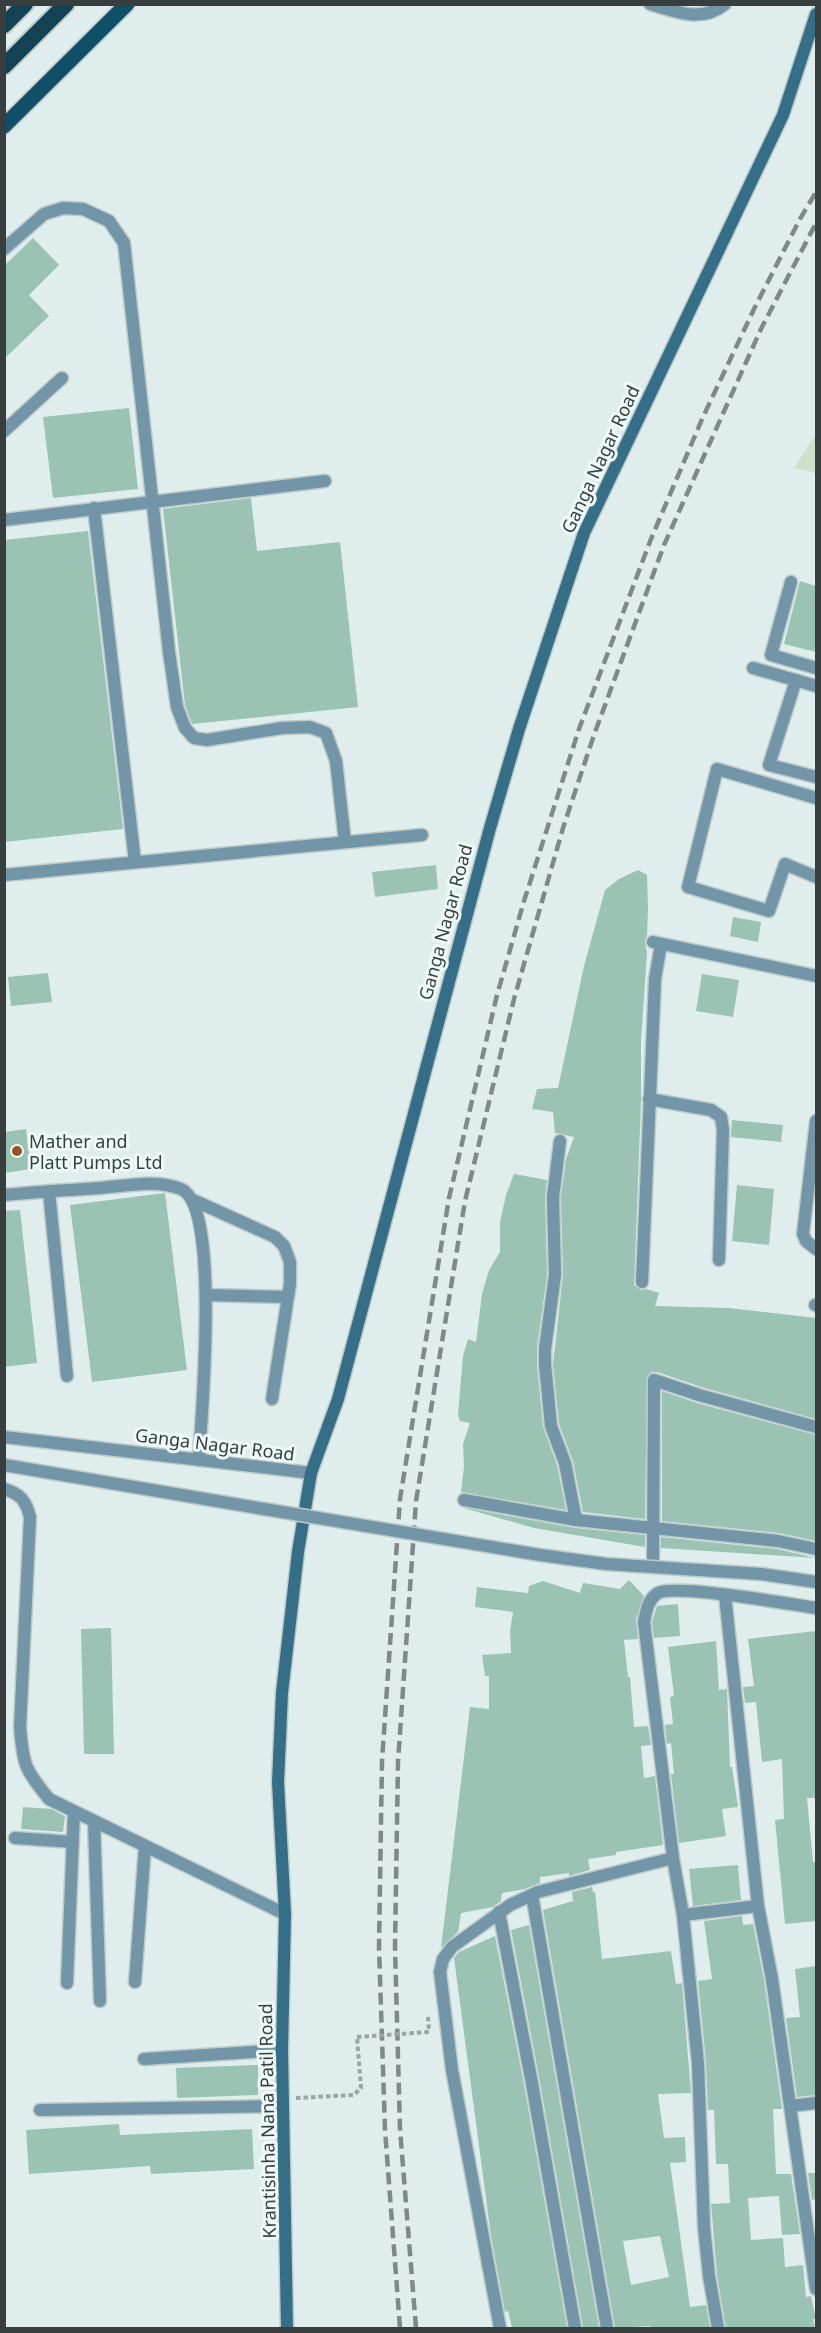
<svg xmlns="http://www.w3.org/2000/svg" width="821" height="2333" viewBox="0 0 821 2333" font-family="'Noto Sans',sans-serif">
	<rect width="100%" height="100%" fill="#e0eded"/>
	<path fill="#cde0ca" d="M816,434v39l-22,-5z"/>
	<path fill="#9bc3b4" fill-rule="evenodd" d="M33,238l26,27 -30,30 20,21 -45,43v-93z
		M129,408l9,81 -85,9 -10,-81z
		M251,498l6,53 83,-9 18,165 -166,17 -7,-19 -22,-196z
		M88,531l35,298 -119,13v-302z
		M800,581l16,5v66l-32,-8z
		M436,865l2,24 -63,8 -3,-25z
		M638,870l9,5 1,34 -1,27 -2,5 2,12 -6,89v60l-7,183 7,5 5,-1 13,4 -4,13 74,2 87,10v101l-115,-32 -44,-15h-5l-5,4 -2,143 -62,-7 -10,-51 -14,-37 -6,-60 10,-89 -2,-78 5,-38 8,-22 -19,-4 -2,-21 -21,-3 5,-20 21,-1 26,-122 21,-76 14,-11z
		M733,917l28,5 -3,20 -28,-6z
		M48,973l4,29 -41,4 -3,-29z
		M702,974l37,6 -6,37 -37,-6z
		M732,1120l51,5 -2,17 -50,-5z
		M26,1129l5,40 -27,4v-41z
		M514,1174l33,6 -2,17 2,78 -10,73v17l6,62 14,38 9,45 -105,-18 3,-25 -1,-23 7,-21 -10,-2 -2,-6 5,-59 5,-17 8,3 6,-48 7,-24 11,-18v-30l6,-27z
		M737,1185l37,4 -5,56 -37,-4z
		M165,1193l22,177 -95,12 -22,-177z
		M20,1210l17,153 -33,4v-156z
		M662,1391l35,12 119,32v106l-37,-8 -117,-12z
		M460,1507l115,21 70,7v12l-111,-19z
		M661,1537l116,12 39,9 -155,-10z
		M629,1580l15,16 -8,24 2,19 -14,1 4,37h2l4,50 14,-1 3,19 -10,1 3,32 11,-2 8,69 -47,7v3l-28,4 2,11 -21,6v-3l-29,4v6l-15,6 -23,4 -1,8 -8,6 -32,6 -3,19 -17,16 29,-241 19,2v-33h-4l-3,-21 29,-2 -1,-22 3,-19 -38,-5 2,-20 51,6 1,-7 14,-5 37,12 3,-10 37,6z
		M678,1604l2,32 -26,2 -2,-16 5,-16z
		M111,1628l3,126h-30l-3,-125z
		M816,1631v167h-9l6,64h3v59l-31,3 -10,-104 9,-1 -2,-60 -20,3 -6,-60 -11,1 -2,-16 11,-1 -6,-47z
		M716,1641l3,49 8,-1 3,78h2l6,40 -16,2 4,27 -47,7 -8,-69h3l-3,-31 -4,1 -2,-19 8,-1 -3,-27 4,-1 -6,-49z
		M23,1807l28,2 14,7 -2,16 -42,-3z
		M738,1865l3,35 -48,6 -4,-37z
		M592,1887l1,5h2l7,67 69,-8 5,33 6,-1 9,110 -33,1 6,44 21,-1 1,25 -16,1 20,144 16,-2 4,23h-60v-2l-35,2 -72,-418 30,-9 -1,-9zM660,2236l9,41 -38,8 -8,-44z
		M742,1916l1,9 10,-1 11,56 18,129h-9l3,65h15l9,60 -18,1 -3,-39 -31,2 3,42 32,-2 2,29 18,-2 3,32 5,-1 5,23h-3l2,9h-89l-9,-53 -6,-71 19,-1 -2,-39h-12l-2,-54h-6l-2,-48 -8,-81 14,-2 -8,-58z
		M529,1925l70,403h-16l-44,-251 -28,-147z
		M495,1936l28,143 44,249h-55l-4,-17 -3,1 -14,-76 -37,-278 5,-6z
		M816,1966v129l-19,2 -11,-79 14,-1 -5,-48z
		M258,2065v30l-81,3 -1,-30z
		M119,2124l1,11 132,-6 2,40 -103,5 -1,-8 -121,8 -3,-44z
		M808,2173h8v26l-4,1z"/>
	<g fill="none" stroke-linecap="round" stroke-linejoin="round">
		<g stroke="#becaca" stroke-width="15">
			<path id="service" d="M650,4c26,8 52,19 75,0
				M4,249l40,-35 19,-6 20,1 26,12 15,22 45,409 8,55 8,21 9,10 13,2 75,-12 28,-1 16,6 10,28 9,81
				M4,431l58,-53
				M94,508l41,354
				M4,520l321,-39
				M791,582l-20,73 45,13
				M753,668l63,18
				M796,680l-27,85 47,12
				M816,798l-99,-29 -29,118 81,24 16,-47 31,13
				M4,875l418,-40
				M649,1099l62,11 10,7 2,13 -4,130
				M49,1191l18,185
				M4,1195c32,-3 64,-5 96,-7 25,-2 57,-9 81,1 40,17 20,229 18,271
				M193,1200l82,37 9,9 6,16v22l-18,115
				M642,1282l13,-303 6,-35
				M207,1295l81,2
				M815,1305h1
				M144,2059l138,-9
				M40,2110l243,-4"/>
		</g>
		<g stroke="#becaca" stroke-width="15">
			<path id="minor" d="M653,942l163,34
				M816,1121l-13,113 3,7 10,8
				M560,1141l-7,56 2,78 -10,74v15l6,62 14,37 11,57
				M4,1489c17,5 22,12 26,28l-10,210c3,38 5,43 29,72l236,115
				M464,1500l112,20 202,21 38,8
				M653,1567l1,-187 45,15 117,32
				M725,1595l33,311 14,73 44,310
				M94,1821l6,180
				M15,1838l58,4
				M532,1895l75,433
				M499,1912l32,166 44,250
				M683,1915l75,-9
				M135,1982l10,-136
				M67,1983l7,-172
				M791,2106l25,-3
				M500,2328l-48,-258 -12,-98 3,-13 9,-12 58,-42 28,-13 135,-34
				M718,2328l-9,-52 -5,-49 -6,-164 -15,-148 -10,-57 -29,-236c2,-10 4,-23 14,-29 18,-9 132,11 158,15"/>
		</g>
		<g stroke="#becaca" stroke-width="15">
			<path id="tertiary" d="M4,1437l307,36
				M4,1465l260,44"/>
		</g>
		<g stroke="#becaca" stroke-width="15">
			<path id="secondary" d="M287,2328l-5,-278 3,-136 -7,-132 4,-89 16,-141 13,-79 27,-74 152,-571 29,-99 65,-196 199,-418 33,-101"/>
		</g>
		<g stroke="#becaca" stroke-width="18">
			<path id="primary" d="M4,126l123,-122"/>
		</g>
		<g stroke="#becaca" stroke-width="20">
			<path id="trunk" d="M4,25l21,-21
				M4,66l62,-62"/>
		</g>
		<path stroke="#9aa4a4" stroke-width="4" stroke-dasharray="4.5 3" stroke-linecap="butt" d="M428,2017l1,15
			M296,2098l58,-3 7,-7 -4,-51"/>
		<use href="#service" stroke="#7296a8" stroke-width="12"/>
		<use href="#minor" stroke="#7296a8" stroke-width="12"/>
		<use href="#tertiary" stroke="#7296a8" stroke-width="12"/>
		<use href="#secondary" stroke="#346e87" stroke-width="12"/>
		<use href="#primary" stroke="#104f68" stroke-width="15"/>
		<use href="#trunk" stroke="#134254" stroke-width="16"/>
		<path stroke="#808989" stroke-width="4.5" stroke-dasharray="12 6" stroke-linecap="butt" d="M400,2328l-15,-198 -6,-183 3,-186 18,-262 49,-301 48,-203 27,-94 55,-172 72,-190 52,-122 52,-110 45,-88 16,-27
			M416,2328l-16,-199 -5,-182 3,-185 18,-261 49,-300 49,-202 49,-171 31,-93 70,-190 97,-216 55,-106"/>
		<g stroke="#becaca" stroke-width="15" stroke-linecap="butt">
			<path id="tertiary-bridge" d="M264,1509l276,46 66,9 155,10 55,8"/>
		</g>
		<path stroke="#9aa4a4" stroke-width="4" stroke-dasharray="4.5 3" stroke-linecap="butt" d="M357,2037l72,-5"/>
		<use href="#tertiary-bridge" stroke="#7296a8" stroke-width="12"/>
	</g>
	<circle fill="#985426" stroke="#eefafa" stroke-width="2" cx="17" cy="1151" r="6"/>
	<g text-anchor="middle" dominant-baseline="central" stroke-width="6" stroke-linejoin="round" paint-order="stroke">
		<g font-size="18" fill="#383d3e" stroke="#eefafa">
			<text transform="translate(600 459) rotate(-65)">Ganga Nagar Road</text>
			<text transform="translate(445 922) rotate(-75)">Ganga Nagar Road</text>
			<text transform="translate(215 1444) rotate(7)">Ganga Nagar Road</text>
			<text transform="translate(267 2121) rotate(-91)">Krantisinha Nana Patil Road</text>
		</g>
		<g font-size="18" fill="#383d3e" stroke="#eefafa" text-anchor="start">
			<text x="29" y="1141">Mather and<tspan x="29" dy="21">Platt Pumps Ltd</tspan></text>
		</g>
	</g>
	<rect width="821" height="2333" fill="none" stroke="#383d3e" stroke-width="12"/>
</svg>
